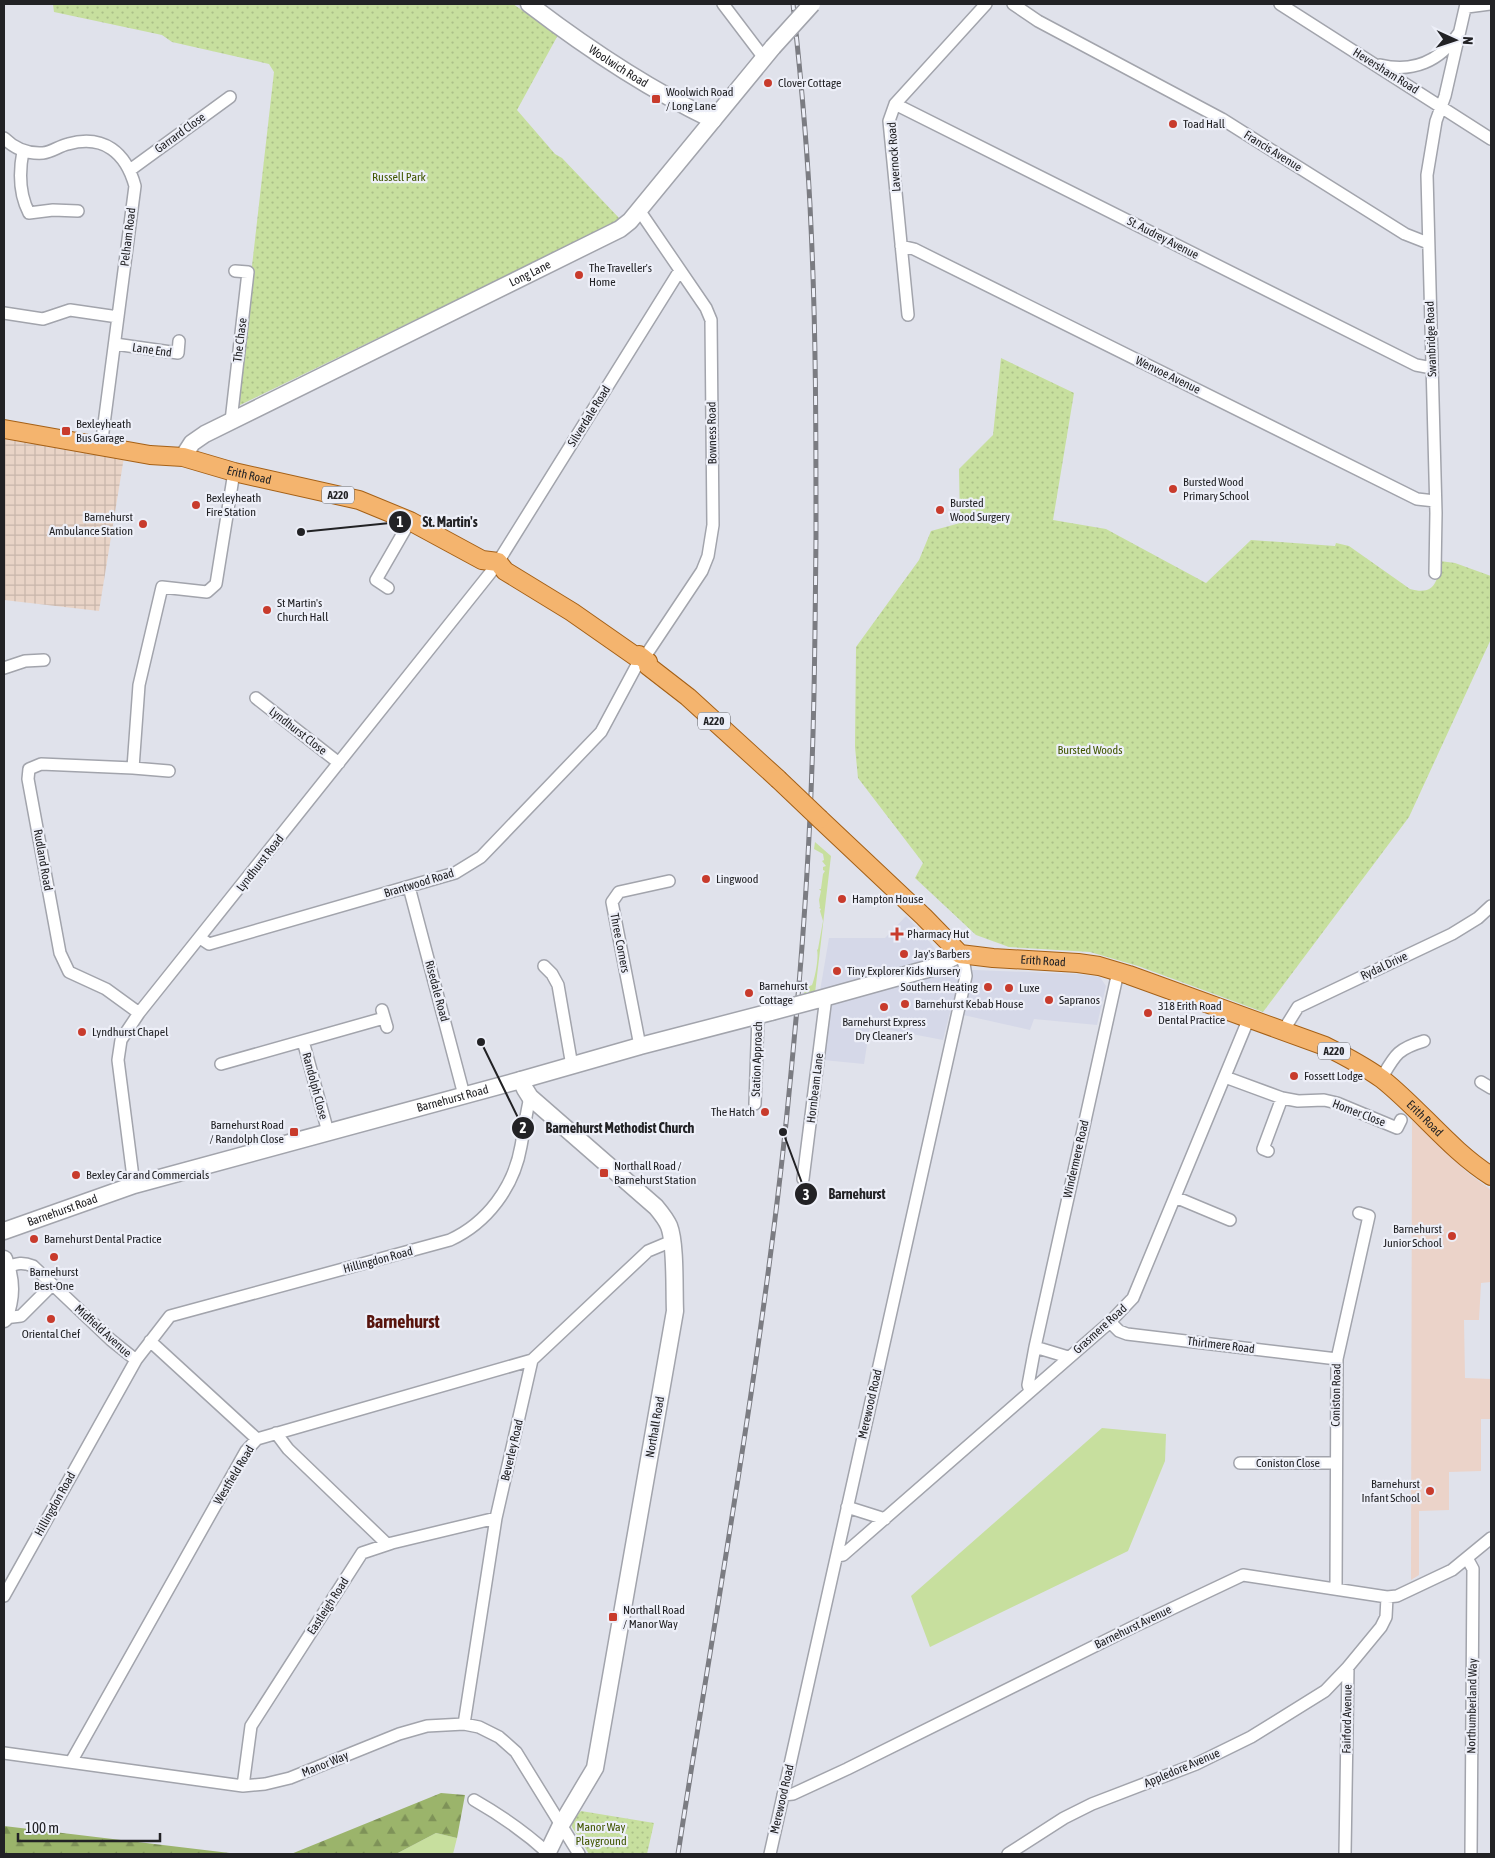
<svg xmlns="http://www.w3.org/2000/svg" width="1495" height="1858" viewBox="0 0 1495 1858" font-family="'Asap Condensed',sans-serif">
	<defs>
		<pattern id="industrial-grid" width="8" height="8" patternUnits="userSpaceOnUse" patternTransform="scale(1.25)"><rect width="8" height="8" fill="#e9d4c7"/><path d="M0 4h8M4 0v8" fill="none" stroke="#c8b6ab"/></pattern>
		<pattern id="forest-firs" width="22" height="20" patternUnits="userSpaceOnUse" patternTransform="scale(1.25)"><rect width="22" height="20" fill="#9bb46b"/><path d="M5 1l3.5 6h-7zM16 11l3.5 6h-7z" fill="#7e9258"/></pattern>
		<pattern id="park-dots" width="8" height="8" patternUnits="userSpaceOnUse" patternTransform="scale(1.25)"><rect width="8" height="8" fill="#c7df9e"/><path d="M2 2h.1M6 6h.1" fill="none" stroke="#abbf88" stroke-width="1.8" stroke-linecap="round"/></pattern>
	</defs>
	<rect width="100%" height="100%" fill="#e0e2eb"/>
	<path fill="#d5d8e8" d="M906,916l24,26 19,27 129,5 22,3 6,9 -9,39 -63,-6 -4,11 -80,-18 -7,28 -73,-14 -6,38 -41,-4 -3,-69 9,-53h56z"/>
	<path fill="url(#industrial-grid)" d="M4,435l120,22 -25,154 -95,-11z"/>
	<path fill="#ebd3c9" d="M1412,1120l56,53 23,17v92l-10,1 -2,37h-15l1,58 26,1v40h-10v52l-32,1v38l-30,1v64l-8,5z"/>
	<path fill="#c7df9e" d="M815,842l16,14 -16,137 -11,3 1,-8 7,-3c3,-7 7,-28 5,-35l1,-1 5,-28 -3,-10 1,-2 -2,-1 1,-1 -1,-7 2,-9 -2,-2h2l2,-15 2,-3 -2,-1v-3l3,-1 -4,-5 2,-1 -1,-6 -9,-5z
		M1102,1428l64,6 -1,27 -37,90 -198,96 -19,-51z
		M436,1833l21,5 -4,16h-57z"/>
	<path fill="url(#forest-firs)" d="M441,1793l24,2 -8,43 -21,-5 -40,21h-105z
		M4,1826l234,28h-234z"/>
	<path fill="url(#park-dots)" d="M53,4h460l45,31 -41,75 38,44 7,4 58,61 -7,5 -377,183 38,-335 -5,-8 -97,-22 -10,-7 -108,-23z
		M1001,358l73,35 -21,127 53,9 100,54 45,-43 84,6 1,-3 13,3 61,43c25,7 28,-8 30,-28l15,2 36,13v63l-82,178 -146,195 -125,-46 -48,-14 -81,-5 -33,-12 -61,-57 8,-15 -65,-85 -3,-31 1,-100 63,-87 12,-29 29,-8 -1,-54 34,-34z
		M581,1811l73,12 -7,31h-58l-17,-27v-5z"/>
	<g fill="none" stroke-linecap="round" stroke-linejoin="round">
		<g stroke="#a2a4ac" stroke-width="14">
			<path id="street" d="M723,4l41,54
				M1013,4l25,17 184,98 183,115 23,9
				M1280,4l211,135
				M1467,7l23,-3
				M1380,65c33,8 60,-4 79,-32
				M895,104l521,261 16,3
				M4,138c10,10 24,16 39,15 9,-1 16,-7 25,-9 36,-10 58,9 67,42l-34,261
				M23,151c-4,21 -4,43 6,62l24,-3 25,1
				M130,170l100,-73
				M639,210l67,98 5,12 2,205 -5,31 -6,15 -58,87
				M901,246l13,3 503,250 18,2
				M4,313l39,6 27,-9 48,7
				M908,315l-19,-194 6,-17 91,-100
				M115,344l63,9 1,-12
				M231,421l17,-149 -13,-1
				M498,562l182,-292
				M1435,573l1,-60 -9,-338 9,-54 9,-25 21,-92
				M388,588l-12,-8 34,-59
				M4,668l21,-7 19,-1
				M256,698l83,65
				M133,768l36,3
				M409,887l55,208
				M200,938l9,6 246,-71 26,-16 120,-125 37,-69
				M544,966l8,8 6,11 14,81
				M382,1010l5,17
				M139,1013l-33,-24 -37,-17 -9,-19 -32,-174 1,-10 12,-5 92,4 6,-83 23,-98 45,5 9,-8 18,-112
				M1283,1031l15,-24 154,-73 26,-16 13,-12
				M303,1041l25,91
				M640,1046l-28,-144 7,-10 50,-11
				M221,1064l163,-46
				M1225,1077l57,21 16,3 26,-1 13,3 60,25 4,-8
				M1381,1079c14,-24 16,-30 43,-38
				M1481,1082l10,6
				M755,1104l3,-89
				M1268,1151l-5,-2 19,-51
				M803,1179l23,-182
				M134,1185l-16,-125 3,-20 18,-27 352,-441
				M1175,1197l55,23
				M7,1267c10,-4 16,-5 26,-1l78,74 25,20
				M4,1318l17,-2 31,-31
				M1110,1322l9,9 8,3 210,25
				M150,1341l107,98
				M1035,1347l33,10
				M1030,1391l-2,-6 7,-38 83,-375
				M276,1433l12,16 99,95
				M1240,1463h96
				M847,1507l38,12
				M837,1556l6,-1 267,-233 23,-24 116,-280
				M1467,1558l6,11 -2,285
				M1336,1589l1,-230 32,-143 -10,-3
				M4,1596l132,-236 34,-44 280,-76c37,-17 64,-53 71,-94 3,-16 5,-32 9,-49
				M464,1724l32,-206 36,-158 116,-109 24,-10
				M4,1753l239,33 22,-2 25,-6 109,-44 28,-8 37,-2 15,3 20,10 17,15 63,102
				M71,1762l175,-311 11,-12 275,-79
				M243,1786l8,-60 111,-173 30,-10 104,-25
				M783,1795l10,-1 54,-25 286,-142 110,-52 144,22 10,-1 55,-26 39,-32
				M474,1800c28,16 51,32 75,54
				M770,1854l196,-878 -2,-12 -4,-10
				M1008,1854l56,-36 28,-14 104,-40 55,-27 74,-46 23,-24
				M1345,1854l3,-187 33,-40 5,-10 1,-20"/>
		</g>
		<g stroke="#a2a4ac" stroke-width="19">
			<g id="secondary">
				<path id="s1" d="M529,4c55,42 121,86 184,116"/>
				<path id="s2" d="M183,457l9,-14 13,-9 415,-205 10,-8 143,-174"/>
				<path d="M816,1000l115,-32 29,-14"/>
				<path d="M521,1080l4,9 5,8 126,110c5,6 10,12 13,19 7,18 5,64 6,85l-80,457 -34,57 -14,29"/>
				<path id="s3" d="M4,1231l130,-46 387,-105 119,-34 131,-34"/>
				<path d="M4,1259c8,22 8,38 0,60"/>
			</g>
		</g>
		<g stroke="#a56016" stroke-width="20">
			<g id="primary">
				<path id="s4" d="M4,429l146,26 33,2 51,15 125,28 51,21 72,39 16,2 7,9 67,41 63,44 4,-1 9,7v4l40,31 90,82"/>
				<path id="s5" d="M820,819l104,98 36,37 33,4 85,5 21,3 30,9 196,71c20,10 39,20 57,33 38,30 68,71 109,97"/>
			</g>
		</g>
		<use href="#street" stroke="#fff" stroke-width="11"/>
		<use href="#secondary" stroke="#fff" stroke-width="16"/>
		<use href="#primary" stroke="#f4b46e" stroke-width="18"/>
		<g stroke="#7b7c82" stroke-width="5">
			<path id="rail" d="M678,1854c37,-240 81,-479 107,-721 9,-87 17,-174 22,-261 7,-112 8,-224 9,-336 0,-103 0,-206 -5,-309 -3,-74 -10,-149 -18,-223"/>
		</g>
		<use href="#rail" stroke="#edeff8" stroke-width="3" stroke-dasharray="9" stroke-linecap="butt"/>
		<g stroke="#a2a4ac" stroke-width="19" stroke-linecap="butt">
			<path id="secondary-bridge" d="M773,47l39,-43
				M771,1012l45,-12"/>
		</g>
		<g stroke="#a56016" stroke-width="20" stroke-linecap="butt">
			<path id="primary-bridge" d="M778,779l42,40"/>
		</g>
		<use href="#secondary-bridge" stroke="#fff" stroke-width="16"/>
		<use href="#primary-bridge" stroke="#f4b46e" stroke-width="18"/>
	</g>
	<g fill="#c83b2c" stroke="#edeff8" stroke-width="2">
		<circle cx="768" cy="83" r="5"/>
		<rect x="651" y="94" width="10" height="10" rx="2.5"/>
		<circle cx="1173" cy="124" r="5"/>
		<circle cx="579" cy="275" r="5"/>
		<rect x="61" y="426" width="10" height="10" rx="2.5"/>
		<circle cx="1173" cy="489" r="5"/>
		<circle cx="196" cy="505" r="5"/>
		<circle cx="940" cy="510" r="5"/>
		<circle cx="143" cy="524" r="5"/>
		<circle cx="267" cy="610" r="5"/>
		<circle cx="706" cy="879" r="5"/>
		<circle cx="842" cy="899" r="5"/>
		<path d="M894.5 926.5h5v5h5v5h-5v5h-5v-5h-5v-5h5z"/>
		<circle cx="904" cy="954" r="5"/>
		<circle cx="837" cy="971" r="5"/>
		<circle cx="988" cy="987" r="5"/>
		<circle cx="1009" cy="988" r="5"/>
		<circle cx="749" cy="993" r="5"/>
		<circle cx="1049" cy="1000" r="5"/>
		<circle cx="905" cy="1004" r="5"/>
		<circle cx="884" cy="1007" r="5"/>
		<circle cx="1148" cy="1013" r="5"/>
		<circle cx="82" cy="1032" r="5"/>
		<circle cx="1294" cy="1076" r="5"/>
		<circle cx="765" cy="1112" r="5"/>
		<rect x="289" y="1127" width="10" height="10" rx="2.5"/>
		<rect x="599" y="1168" width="10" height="10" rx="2.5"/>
		<circle cx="76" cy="1175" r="5"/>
		<circle cx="1452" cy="1236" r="5"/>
		<circle cx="34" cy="1239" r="5"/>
		<circle cx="54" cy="1257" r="5"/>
		<circle cx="51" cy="1319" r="5"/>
		<circle cx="1430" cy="1491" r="5"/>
		<rect x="608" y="1612" width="10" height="10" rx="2.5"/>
	</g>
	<g text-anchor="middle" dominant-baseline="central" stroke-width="4.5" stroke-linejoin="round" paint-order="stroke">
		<g fill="#edeff8" stroke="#5f6064" stroke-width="1">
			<rect x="322" y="486.5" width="32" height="17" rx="4"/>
			<rect x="698" y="712.5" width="32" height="17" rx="4"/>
			<rect x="1318" y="1042.5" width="32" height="17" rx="4"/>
		</g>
		<g font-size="11" font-weight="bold" fill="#222225">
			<text x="338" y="495">A220</text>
			<text x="714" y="721">A220</text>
			<text x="1334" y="1051">A220</text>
		</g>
		<g font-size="12" fill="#222225" stroke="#edeff8">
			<text stroke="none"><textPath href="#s1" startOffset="109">Woolwich Road</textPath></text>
			<text transform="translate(1386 71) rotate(32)">Heversham Road</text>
			<text transform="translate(180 133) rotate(-36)">Garrard Close</text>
			<text transform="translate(1273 151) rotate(32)">Francis Avenue</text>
			<text transform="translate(894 157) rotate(-94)">Lavernock Road</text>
			<text transform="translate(128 237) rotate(-83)">Pelham Road</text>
			<text transform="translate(1163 238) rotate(27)">St. Audrey Avenue</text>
			<text stroke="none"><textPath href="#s2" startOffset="395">Long Lane</textPath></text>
			<text transform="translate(1431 339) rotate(-92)">Swanbridge Road</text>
			<text transform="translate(240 340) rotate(-83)">The Chase</text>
			<text transform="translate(152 350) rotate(8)">Lane End</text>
			<text transform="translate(1168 375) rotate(26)">Wenvoe Avenue</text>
			<text transform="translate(589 416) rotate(-58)">Silverdale Road</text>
			<text transform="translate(712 433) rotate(-91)">Bowness Road</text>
			<text stroke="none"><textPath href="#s4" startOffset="250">Erith Road</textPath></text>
			<text transform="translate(298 731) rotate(38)">Lyndhurst Close</text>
			<text transform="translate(43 860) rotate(80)">Rudland Road</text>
			<text transform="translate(260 863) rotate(-52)">Lyndhurst Road</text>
			<text transform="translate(419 883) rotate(-17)">Brantwood Road</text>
			<text transform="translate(620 943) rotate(79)">Three Corners</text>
			<text stroke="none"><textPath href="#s5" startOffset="278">Erith Road</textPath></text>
			<text transform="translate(1384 966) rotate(-25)">Rydal Drive</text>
			<text transform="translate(437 991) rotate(75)">Risedale Road</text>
			<text transform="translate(757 1059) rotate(-88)">Station Approach</text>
			<text transform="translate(315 1086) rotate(75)">Randolph Close</text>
			<text transform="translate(815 1088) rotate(-83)">Hornbeam Lane</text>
			<text stroke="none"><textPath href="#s3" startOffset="468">Barnehurst Road</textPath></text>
			<text transform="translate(1359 1113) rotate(21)">Homer Close</text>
			<text stroke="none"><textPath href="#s5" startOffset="698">Erith Road</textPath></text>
			<text transform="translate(1076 1159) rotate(-77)">Windermere Road</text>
			<text stroke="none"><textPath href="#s3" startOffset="62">Barnehurst Road</textPath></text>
			<text transform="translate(378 1260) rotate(-15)">Hillingdon Road</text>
			<text transform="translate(1100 1329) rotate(-42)">Grasmere Road</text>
			<text transform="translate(103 1331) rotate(42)">Midfield Avenue</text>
			<text transform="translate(1221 1345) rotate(7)">Thirlmere Road</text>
			<text transform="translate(1336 1395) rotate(-89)">Coniston Road</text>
			<text transform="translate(870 1404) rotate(-77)">Merewood Road</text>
			<text transform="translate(655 1427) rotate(-80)">Northall Road</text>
			<text transform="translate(512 1450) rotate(-77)">Beverley Road</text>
			<text x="1288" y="1463">Coniston Close</text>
			<text transform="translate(234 1475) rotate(-59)">Westfield Road</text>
			<text transform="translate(55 1504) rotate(-61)">Hillingdon Road</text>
			<text transform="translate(328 1606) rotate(-57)">Eastleigh Road</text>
			<text transform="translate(1133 1627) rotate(-26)">Barnehurst Avenue</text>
			<text transform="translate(1472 1706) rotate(-89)">Northumberland Way</text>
			<text transform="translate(1347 1719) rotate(-89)">Fairford Avenue</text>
			<text transform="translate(325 1764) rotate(-22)">Manor Way</text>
			<text transform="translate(1182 1768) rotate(-23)">Appledore Avenue</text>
			<text transform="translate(782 1799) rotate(-77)">Merewood Road</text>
		</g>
		<g font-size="12" fill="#222225" stroke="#edeff8" text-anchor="start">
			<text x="778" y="83">Clover Cottage</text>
			<text x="666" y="92">Woolwich Road<tspan x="666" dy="14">/ Long Lane</tspan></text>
			<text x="1183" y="124">Toad Hall</text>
			<text x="589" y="268">The Traveller's<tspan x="589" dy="14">Home</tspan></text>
			<text x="76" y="424">Bexleyheath<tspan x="76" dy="14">Bus Garage</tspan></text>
			<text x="1183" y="482">Bursted Wood<tspan x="1183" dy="14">Primary School</tspan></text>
			<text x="206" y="498">Bexleyheath<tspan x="206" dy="14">Fire Station</tspan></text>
			<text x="950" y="503">Bursted<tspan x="950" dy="14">Wood Surgery</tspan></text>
			<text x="133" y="517" text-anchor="end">Barnehurst<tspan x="133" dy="14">Ambulance Station</tspan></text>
			<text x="277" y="603">St Martin's<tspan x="277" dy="14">Church Hall</tspan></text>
			<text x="716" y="879">Lingwood</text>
			<text x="852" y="899">Hampton House</text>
			<text x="907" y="934">Pharmacy Hut</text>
			<text x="914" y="954">Jay's Barbers</text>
			<text x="847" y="971">Tiny Explorer Kids Nursery</text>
			<text x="759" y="986">Barnehurst<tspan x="759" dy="14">Cottage</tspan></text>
			<text x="978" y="987" text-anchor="end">Southern Heating</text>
			<text x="1019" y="988">Luxe</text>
			<text x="1059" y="1000">Sapranos</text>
			<text x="915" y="1004">Barnehurst Kebab House</text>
			<text x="1158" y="1006">318 Erith Road<tspan x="1158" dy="14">Dental Practice</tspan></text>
			<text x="884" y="1022" text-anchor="middle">Barnehurst Express<tspan x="884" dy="14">Dry Cleaner's</tspan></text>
			<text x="92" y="1032">Lyndhurst Chapel</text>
			<text x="1304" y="1076">Fossett Lodge</text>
			<text x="755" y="1112" text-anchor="end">The Hatch</text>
			<text x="284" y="1125" text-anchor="end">Barnehurst Road<tspan x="284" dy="14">/ Randolph Close</tspan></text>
			<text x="614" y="1166">Northall Road /<tspan x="614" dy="14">Barnehurst Station</tspan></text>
			<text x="86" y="1175">Bexley Car and Commercials</text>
			<text x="1442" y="1229" text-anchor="end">Barnehurst<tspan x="1442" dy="14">Junior School</tspan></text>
			<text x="44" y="1239">Barnehurst Dental Practice</text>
			<text x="54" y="1272" text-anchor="middle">Barnehurst<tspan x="54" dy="14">Best-One</tspan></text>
			<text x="51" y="1334" text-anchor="middle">Oriental Chef</text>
			<text x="1420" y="1484" text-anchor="end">Barnehurst<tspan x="1420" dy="14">Infant School</tspan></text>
			<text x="623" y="1610">Northall Road<tspan x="623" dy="14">/ Manor Way</tspan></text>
		</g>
		<g font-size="12" fill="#405600" stroke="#edeff8">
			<text x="399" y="177">Russell Park</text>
			<text x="1090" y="750">Bursted Woods</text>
			<text x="601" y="1827">Manor Way<tspan x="601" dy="14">Playground</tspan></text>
		</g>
		<g font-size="18" font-weight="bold" fill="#57140d" stroke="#edeff8">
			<text x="403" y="1321">Barnehurst</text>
		</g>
	</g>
	<path fill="none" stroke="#222225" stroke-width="2" d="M301 532L400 522M481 1042L523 1128M783 1132L806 1194"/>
	<g fill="#222225" stroke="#edeff8" stroke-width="2">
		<circle cx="301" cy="532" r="5"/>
		<circle cx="481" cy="1042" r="5"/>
		<circle cx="783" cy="1132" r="5"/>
		<circle cx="400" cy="522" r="12"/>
		<circle cx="523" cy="1128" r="12"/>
		<circle cx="806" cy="1194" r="12"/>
	</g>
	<g font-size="15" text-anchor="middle" font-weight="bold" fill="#fff">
		<text x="400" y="527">1</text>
		<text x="523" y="1133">2</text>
		<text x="806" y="1200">3</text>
	</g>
	<g font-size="14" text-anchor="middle" font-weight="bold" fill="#222225" stroke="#edeff8" stroke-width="4.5" stroke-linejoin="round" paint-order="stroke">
		<text x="450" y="527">St. Martin's</text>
		<text x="620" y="1133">Barnehurst Methodist Church</text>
		<text x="857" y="1199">Barnehurst</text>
	</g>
	<rect width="1495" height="1858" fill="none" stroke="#222225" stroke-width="10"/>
	<g transform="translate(1455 40) rotate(93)" stroke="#edeff8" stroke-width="4" paint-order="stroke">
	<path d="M0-4L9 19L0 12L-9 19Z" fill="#222225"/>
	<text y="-8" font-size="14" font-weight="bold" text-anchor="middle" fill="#222225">N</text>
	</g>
	<path d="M18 1833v8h142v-8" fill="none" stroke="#222225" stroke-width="2.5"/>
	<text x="25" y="1833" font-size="15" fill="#222225" stroke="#edeff8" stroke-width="4" paint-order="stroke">100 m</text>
</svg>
